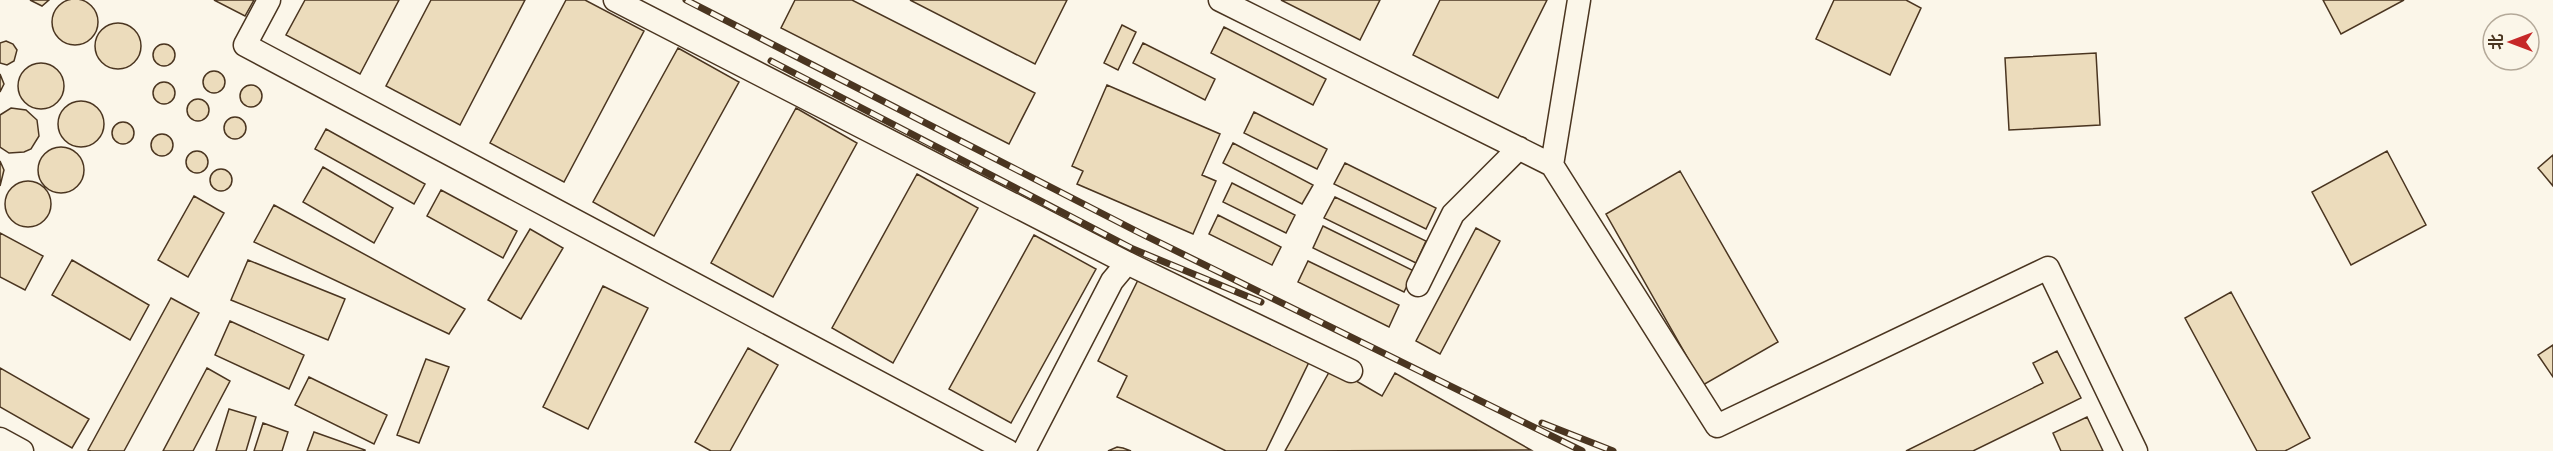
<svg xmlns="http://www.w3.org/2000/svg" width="2553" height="451" viewBox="0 0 2553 451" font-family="'Roboto Serif','Noto Sans SC',serif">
	<rect width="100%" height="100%" fill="#fbf6e9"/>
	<path fill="#ecdcbc" stroke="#4a3520" stroke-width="1.5" d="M52 22a23 23 0 1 1 46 0a23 23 0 1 1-46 0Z
		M30,0h19l-7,6z
		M214,0h40l-9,16z
		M305,0h94l-39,74 -74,-39z
		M431,0h94l-65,125 -74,-39z
		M566,0h19l59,31 -80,151 -74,-39z
		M795,0h57l183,93 -26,51 -228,-116z
		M910,0h157l-32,64z
		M1281,0h99l-20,40z
		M1440,0h107l-49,98 -85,-43z
		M1834,0h72l15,8 -31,67 -74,-36z
		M2323,0h81l-63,34z
		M95 46a23 23 0 1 1 46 0a23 23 0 1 1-46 0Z
		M1122,25l14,7 -18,38 -14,-7z
		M1224,27l102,52 -13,26 -102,-52z
		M6,41l7,3 4,6 -3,11 -7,4 -7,-2v-20z
		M1143,43l72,36 -10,21 -72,-37z
		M153 55a11 11 0 1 1 22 0a11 11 0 1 1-22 0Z
		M678,48l61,34 -85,154 -61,-34z
		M2096,53l4,72 -91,5 -4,-72z
		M18 86a23 23 0 1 1 46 0a23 23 0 1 1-46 0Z
		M203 82a11 11 0 1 1 22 0a11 11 0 1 1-22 0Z
		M0,74l4,10 -4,8z
		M153 93a11 11 0 1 1 22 0a11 11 0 1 1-22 0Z
		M240 96a11 11 0 1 1 22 0a11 11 0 1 1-22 0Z
		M1107,85l113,49 -18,41 14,6 -23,53 -116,-50 6,-13 -11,-5z
		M187 110a11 11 0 1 1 22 0a11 11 0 1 1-22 0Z
		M58 124a23 23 0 1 1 46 0a23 23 0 1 1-46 0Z
		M11,108l15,2 11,10 2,16 -8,13 -7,3 -15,1 -9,-6v-32z
		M796,108l61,35 -84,154 -62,-34z
		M1254,112l73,37 -10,20 -73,-36z
		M224 128a11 11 0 1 1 22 0a11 11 0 1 1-22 0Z
		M112 133a11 11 0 1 1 22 0a11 11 0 1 1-22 0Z
		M326,129l99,55 -11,20 -99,-55z
		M151 145a11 11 0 1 1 22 0a11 11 0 1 1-22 0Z
		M1233,143l80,42 -11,19 -79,-41z
		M38 170a23 23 0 1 1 46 0a23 23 0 1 1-46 0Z
		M186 162a11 11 0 1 1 22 0a11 11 0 1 1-22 0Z
		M2387,151l39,74 -75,40 -39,-73z
		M2553,155v31l-15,-18z
		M0,161l4,9 -4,16z
		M1345,163l91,45 -10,21 -92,-45z
		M323,167l70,41 -19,35 -71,-41z
		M210 180a11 11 0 1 1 22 0a11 11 0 1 1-22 0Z
		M1680,171l98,171 -75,43 -97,-171z
		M917,174l61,34 -85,155 -61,-35z
		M5 204a23 23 0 1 1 46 0a23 23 0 1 1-46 0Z
		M1232,183l63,32 -9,18 -63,-31z
		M441,190l76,41 -14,27 -76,-42z
		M194,196l30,17 -36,64 -30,-17z
		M1335,197l91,44 -10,22 -92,-45z
		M274,205l191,104 -16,25 -195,-92z
		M1218,215l63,32 -9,18 -63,-31z
		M1323,226l91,45 -10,21 -91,-44z
		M1476,228l24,13 -60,113 -24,-13z
		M530,229l33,19 -42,71 -33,-19z
		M0,233l43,23 -18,34 -25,-13z
		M1034,235l62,34 -85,154 -62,-34z
		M72,260l77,45 -19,35 -78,-45z
		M248,260l97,39 -17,41 -97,-40z
		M1308,261l91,44 -10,22 -91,-45z
		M1140,276l170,84 -44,91h-40l-109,-54 10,-21 -29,-15z
		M603,286l45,22 -60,121 -45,-22z
		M2231,292l79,146 -25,13h-28l-72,-133z
		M171,298l28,15 -75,138h-33l-3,-1z
		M230,321l74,34 -15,34 -74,-34z
		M2553,345v32l-15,-22z
		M748,348l30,17 -48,86h-19l-16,-9z
		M2057,351l24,47 -108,53h-67l137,-68 -10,-20z
		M426,359l23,8 -30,76 -22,-8z
		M1332,367l50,29 13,-23 136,77 -246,1z
		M0,368l89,51 -17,29 -72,-41z
		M207,368l23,13 -37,70h-30z
		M309,377l78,38 -13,29 -79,-39z
		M229,409l27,8 -10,34h-30z
		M2087,417l16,34h-42l-8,-18z
		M263,423l25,9 -6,19h-28z
		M314,432l51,18v1h-58z
		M1117,447l6,1 8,3h-23z"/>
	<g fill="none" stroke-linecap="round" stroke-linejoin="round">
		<g stroke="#4a3520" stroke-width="25">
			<path id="street" d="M269,0l-24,45 763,406
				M615,0l512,263
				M1220,0l332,165 165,261 331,-158 88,183
				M1552,165l27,-165
				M1418,285l35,-71 66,-66
				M0,439l22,12
				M1024,451l88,-170 15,-18 224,108"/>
		</g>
		<use href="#street" stroke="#fbf6e9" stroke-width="22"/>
		<g stroke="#4a3520" stroke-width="7">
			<path id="rail" d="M686,0l454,233 442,218
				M771,61l362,188 128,53
				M1542,423l71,28"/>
		</g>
		<use href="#rail" stroke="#fbf6e9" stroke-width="4.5" stroke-dasharray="14" stroke-linecap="butt"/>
	</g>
	<g transform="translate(2511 42) rotate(270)"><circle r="28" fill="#fbf6e9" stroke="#b4a999" stroke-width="1.5"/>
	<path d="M0-4.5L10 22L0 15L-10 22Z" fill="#c62828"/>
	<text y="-9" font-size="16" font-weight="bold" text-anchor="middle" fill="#4a3520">北</text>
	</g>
</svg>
